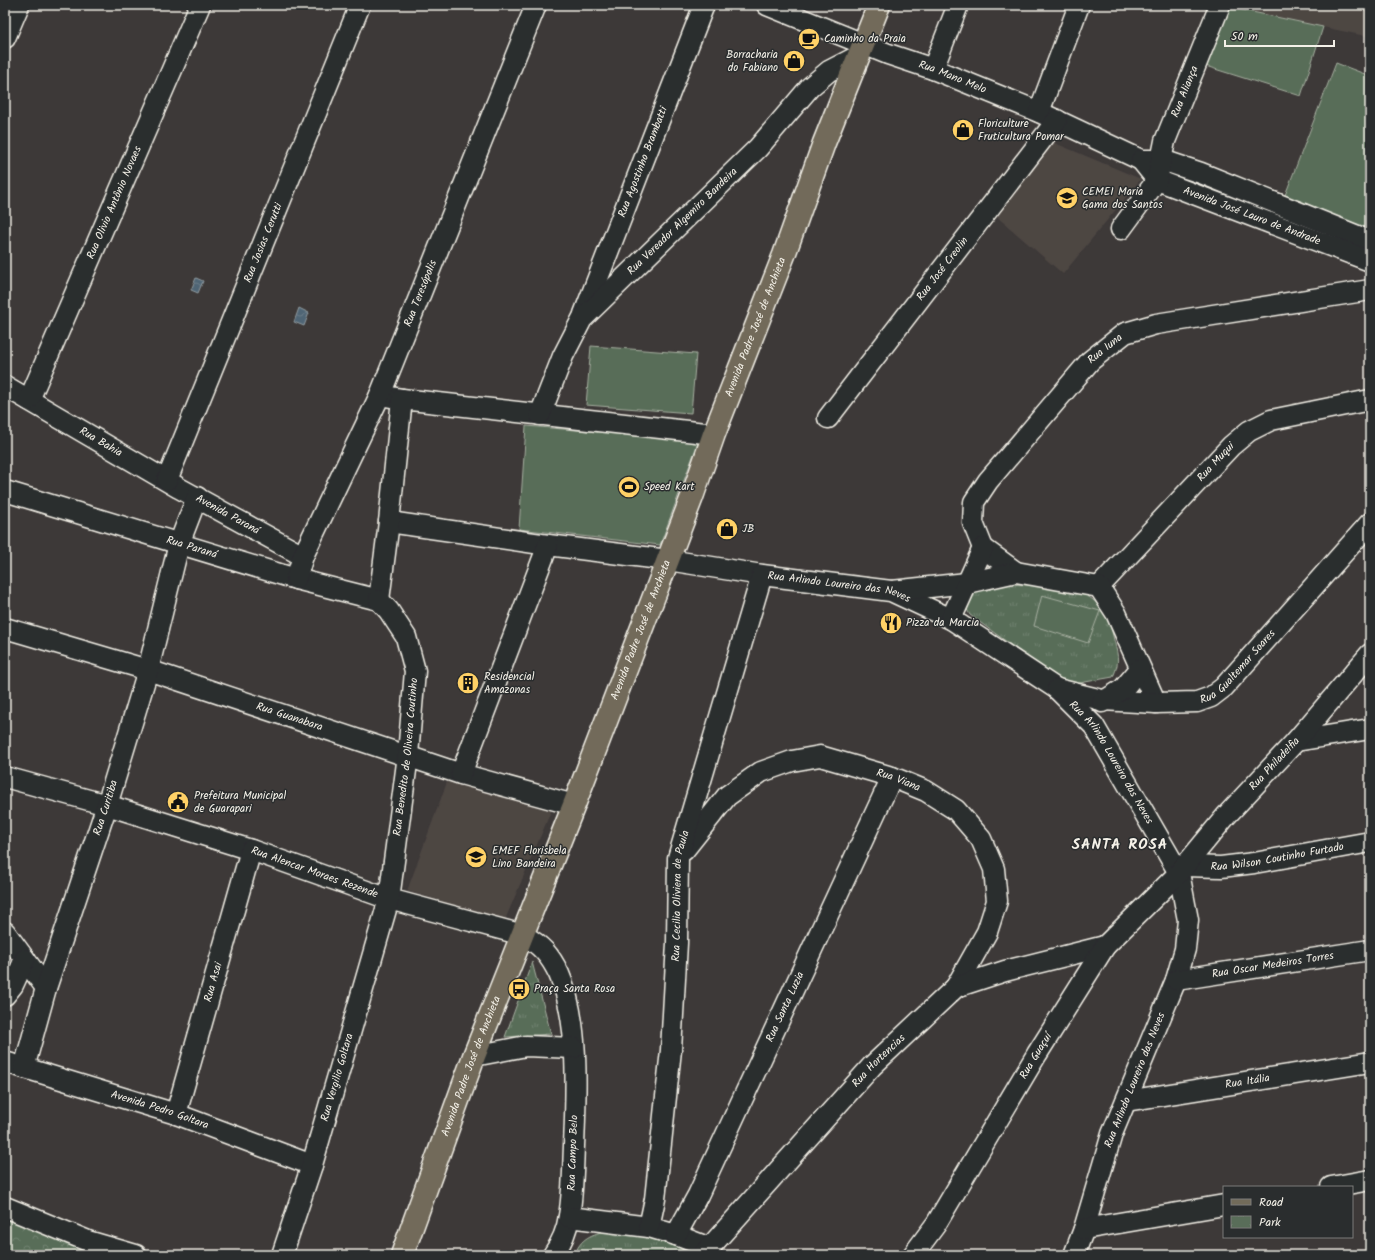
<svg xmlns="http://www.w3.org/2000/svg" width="1375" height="1260" viewBox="0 0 1375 1260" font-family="Kalam,sans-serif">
	<defs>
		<pattern id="forest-crowns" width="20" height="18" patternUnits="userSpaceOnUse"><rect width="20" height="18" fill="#596d59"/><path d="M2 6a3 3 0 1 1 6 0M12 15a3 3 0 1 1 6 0" fill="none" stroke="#718271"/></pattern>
		<pattern id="park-tufts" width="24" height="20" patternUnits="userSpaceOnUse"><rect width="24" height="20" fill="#596d59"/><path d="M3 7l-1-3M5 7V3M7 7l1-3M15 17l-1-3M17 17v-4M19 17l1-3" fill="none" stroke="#718271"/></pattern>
		<pattern id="water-waves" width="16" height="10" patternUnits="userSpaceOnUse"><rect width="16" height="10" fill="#506574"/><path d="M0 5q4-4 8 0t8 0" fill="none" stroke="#6a7c88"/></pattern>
	</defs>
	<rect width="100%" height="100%" fill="#3d3938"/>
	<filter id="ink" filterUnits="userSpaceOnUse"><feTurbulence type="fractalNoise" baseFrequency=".025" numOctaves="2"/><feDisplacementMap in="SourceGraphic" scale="8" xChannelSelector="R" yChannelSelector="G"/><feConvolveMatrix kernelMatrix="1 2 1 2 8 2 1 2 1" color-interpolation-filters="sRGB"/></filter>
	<g filter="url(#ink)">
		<path fill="#4d4643" d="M1370,5v32l-146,-31 1,-1z
			M1050,141l91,38 -78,95 -67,-58z
			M447,782l105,27 -47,111 -98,-29z"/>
		<path fill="url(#forest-crowns)" stroke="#a6afa0" d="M5,1220l86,21 17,14h-103z"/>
		<path fill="url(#park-tufts)" stroke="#a6afa0" d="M1006,584c46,3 95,-5 107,52 4,18 8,23 0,41l-39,7 -19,-7 -85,-62 -6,-11 9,-12z
			M532,962l19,72 -46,3z
			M607,1231l56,8 18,7 3,9h-109c4,-16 18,-22 32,-24z"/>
		<path fill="#596d59" stroke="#a6afa0" d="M1224,6l99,21 -22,69 -102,-32z
			M1336,63l34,13v160l-88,-33z
			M591,346l105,8 -5,59 -105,-8z
			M526,426l173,14 -39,105 -141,-16z
			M1042,595l58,16 -12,32 -54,-17z"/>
		<path fill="url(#water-waves)" stroke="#929da2" d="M196,278l7,3 -5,12 -7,-3z
			M299,308l10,5 -5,13 -10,-4z"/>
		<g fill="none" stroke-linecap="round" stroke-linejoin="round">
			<g stroke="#f4f1e8" stroke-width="23">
				<g id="minor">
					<path id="s1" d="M767,5l121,49 45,15 106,43 102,48h21l39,13 169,68"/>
					<path d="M5,38l14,-33"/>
					<path d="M933,69l25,-64"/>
					<path d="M1039,112l40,-107"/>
					<path id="s2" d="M1141,160l16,20 213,81"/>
					<path id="s3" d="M1121,229l36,-49 8,-39 55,-136"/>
					<path id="s4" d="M584,314l120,-309"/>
					<path id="s5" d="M5,386l174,102 124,68"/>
					<path d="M380,395l22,4 312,35"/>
					<path id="s6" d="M29,400l171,-395"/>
					<path id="s7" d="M540,415l23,-59 19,-37 176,-171 52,-61 19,-16 31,-16"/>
					<path id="s8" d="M828,418l229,-298"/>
					<path id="s9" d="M167,480l193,-475"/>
					<path id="s10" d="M5,491l291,88 83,21"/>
					<path id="s11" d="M389,522l159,23 120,15 94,15 129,16 60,28 106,70 37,37 85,147 9,47 -3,29 -9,31 -64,154 -28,95 -10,26"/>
					<path id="s12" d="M983,548l-10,-25 1,-21 14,-21 102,-120 35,-28 31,-9 214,-34"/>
					<path d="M983,548l33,24"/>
					<path id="s13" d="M296,579l7,-23 77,-161 156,-390"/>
					<path id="s14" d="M1099,587l132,-141 18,-15 22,-11 99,-20"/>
					<path d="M892,591l75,-8 49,-11 83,15 17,26 40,90"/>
					<path d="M379,600l10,-78 13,-123"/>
					<path d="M951,619l32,-71"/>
					<path id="s15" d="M5,628l143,42 313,104 113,31"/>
					<path id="s16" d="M1057,689l45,11 54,3 41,-1 14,-5 13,-10 146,-164"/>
					<path d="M1102,702l21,-13 17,-20"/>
					<path d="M1296,741l74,-12"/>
					<path d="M461,774l87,-229"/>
					<path id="s17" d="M5,777l102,28 144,45 138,49 134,36c18,10 27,20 36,39 21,47 17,121 15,172 -1,23 -1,47 -5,70 -2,14 -8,28 -16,39"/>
					<path id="s18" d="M684,850l43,-54 34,-24 31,-11 28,-5 72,21 34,14 30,19 25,29 13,30 3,32 -10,31 -31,55"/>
					<path id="s19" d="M1184,866l37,1 33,-4 116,-21"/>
					<path d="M5,932l41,56"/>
					<path id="s20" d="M1176,980l194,-30"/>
					<path d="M5,995l8,-10 12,-26"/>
					<path d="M474,1056l52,-10 48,2"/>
					<path id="s21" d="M5,1062l171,52 136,51"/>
					<path id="s22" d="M24,1068l22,-80 61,-183 41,-135 31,-126 18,-47"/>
					<path id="s23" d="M1126,1101l244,-39"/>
					<path id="s24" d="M176,1114l75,-264"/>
					<path d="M1331,1187l39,-7"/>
					<path d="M5,1207l83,34 48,14"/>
					<path d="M569,1217l80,10 27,8 34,13 1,7"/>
					<path id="s25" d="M649,1227l6,-28 16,-149 6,-107 1,-85 84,-283"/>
					<path d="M1084,1229l140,-24"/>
					<path id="s26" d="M676,1235l22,-40 194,-418"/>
					<path id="s27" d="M282,1255l30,-90 77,-266 19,-144 7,-84 -9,-34 -17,-26 -10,-11"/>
					<path id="s28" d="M703,1255l169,-189 84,-79 49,-16 100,-25"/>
					<path id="s29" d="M913,1255l23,-31 101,-170 68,-108 74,-73 47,-57 70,-75 74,-87"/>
				</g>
			</g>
			<g stroke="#f4f1e8" stroke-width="25">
				<g id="major">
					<path id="s30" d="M402,1255l72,-199 100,-251 118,-308 22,-63 70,-179 40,-112 55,-138"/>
				</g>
			</g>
			<use href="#minor" stroke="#2a2d2e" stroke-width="20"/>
			<use href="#major" stroke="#726b5a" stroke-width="22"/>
		</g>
	</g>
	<defs>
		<g id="cafe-disc" transform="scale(1.15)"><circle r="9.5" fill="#ffd166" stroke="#2a2d2e"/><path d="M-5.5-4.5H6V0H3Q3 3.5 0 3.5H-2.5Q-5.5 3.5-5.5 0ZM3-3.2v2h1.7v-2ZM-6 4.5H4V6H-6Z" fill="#111"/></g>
		<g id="shop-disc" transform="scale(1.15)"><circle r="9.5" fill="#ffd166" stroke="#2a2d2e"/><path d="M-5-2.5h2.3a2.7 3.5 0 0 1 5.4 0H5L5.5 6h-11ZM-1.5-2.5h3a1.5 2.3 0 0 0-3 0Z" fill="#111"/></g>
		<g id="school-disc" transform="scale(1.15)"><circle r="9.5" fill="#ffd166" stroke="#2a2d2e"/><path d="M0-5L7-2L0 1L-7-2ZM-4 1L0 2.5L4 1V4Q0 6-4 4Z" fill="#111"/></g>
		<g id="stadium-disc" transform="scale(1.15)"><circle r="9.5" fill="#ffd166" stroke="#2a2d2e"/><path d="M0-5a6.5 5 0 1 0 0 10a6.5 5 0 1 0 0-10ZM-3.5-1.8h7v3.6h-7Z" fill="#111"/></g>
		<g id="restaurant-disc" transform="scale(1.15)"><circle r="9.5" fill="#ffd166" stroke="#2a2d2e"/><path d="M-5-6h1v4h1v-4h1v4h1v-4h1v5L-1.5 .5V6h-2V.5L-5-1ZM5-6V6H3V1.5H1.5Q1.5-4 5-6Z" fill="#111"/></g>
		<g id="building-disc" transform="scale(1.15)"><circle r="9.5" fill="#ffd166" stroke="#2a2d2e"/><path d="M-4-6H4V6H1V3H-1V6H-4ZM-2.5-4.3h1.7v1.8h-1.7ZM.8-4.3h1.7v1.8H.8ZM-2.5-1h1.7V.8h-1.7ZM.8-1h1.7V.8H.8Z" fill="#111"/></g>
		<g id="civic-disc" transform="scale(1.15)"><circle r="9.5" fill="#ffd166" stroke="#2a2d2e"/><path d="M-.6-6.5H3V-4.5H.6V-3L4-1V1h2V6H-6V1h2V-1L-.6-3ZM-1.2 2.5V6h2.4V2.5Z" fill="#111"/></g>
		<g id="bus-disc" transform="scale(1.15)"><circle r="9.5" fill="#ffd166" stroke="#2a2d2e"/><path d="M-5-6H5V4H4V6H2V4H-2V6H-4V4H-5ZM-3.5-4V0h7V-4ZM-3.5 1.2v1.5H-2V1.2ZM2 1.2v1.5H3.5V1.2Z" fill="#111"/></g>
	</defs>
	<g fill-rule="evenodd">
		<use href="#cafe-disc" x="809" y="39"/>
		<use href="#shop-disc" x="794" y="61"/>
		<use href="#shop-disc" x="963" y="130"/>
		<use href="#school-disc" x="1067" y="198"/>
		<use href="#stadium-disc" x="629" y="487"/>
		<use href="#shop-disc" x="727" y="529"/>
		<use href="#restaurant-disc" x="891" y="623"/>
		<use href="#building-disc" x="468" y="683"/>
		<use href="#civic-disc" x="178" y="802"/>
		<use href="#school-disc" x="476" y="857"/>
		<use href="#bus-disc" x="519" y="989"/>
	</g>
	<g text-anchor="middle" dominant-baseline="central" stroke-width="3" stroke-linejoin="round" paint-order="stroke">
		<g font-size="11" fill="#f4f1e8" stroke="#2a2d2e" text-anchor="start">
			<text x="824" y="39">Caminho da Praia</text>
			<text x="778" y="55" text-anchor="end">Borracharia<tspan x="778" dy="13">do Fabiano</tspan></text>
			<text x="978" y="124">Floriculture<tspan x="978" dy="13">Fruticultura Pomar</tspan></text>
			<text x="1082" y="192">CEMEI Maria<tspan x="1082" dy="13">Gama dos Santos</tspan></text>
			<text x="644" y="487">Speed Kart</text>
			<text x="742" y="529">JB</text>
			<text x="906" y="623">Pizza da Marcia</text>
			<text x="484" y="677">Residencial<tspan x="484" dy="13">Amazonas</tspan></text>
			<text x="194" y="796">Prefeitura Municipal<tspan x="194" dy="13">de Guarapari</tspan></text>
			<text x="492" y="851">EMEF Florisbela<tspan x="492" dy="13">Lino Bandeira</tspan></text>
			<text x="534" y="989">Praça Santa Rosa</text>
		</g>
		<g font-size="11" fill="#f4f1e8" stroke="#2a2d2e">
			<text stroke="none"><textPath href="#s1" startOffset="199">Rua Mano Melo</textPath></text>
			<text stroke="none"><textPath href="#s3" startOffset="154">Rua Aliança</textPath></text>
			<text stroke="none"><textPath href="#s4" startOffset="163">Rua Agostinho Brambatti</textPath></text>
			<text stroke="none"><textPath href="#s6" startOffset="215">Rua Olivio Antônio Novaes</textPath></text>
			<text stroke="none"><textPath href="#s2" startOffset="127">Avenida José Lauro de Andrade</textPath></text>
			<text stroke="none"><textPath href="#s7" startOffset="245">Rua Vereador Algemiro Bandeira</textPath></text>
			<text stroke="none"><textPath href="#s9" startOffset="256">Rua Josias Cerutti</textPath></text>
			<text stroke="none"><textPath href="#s8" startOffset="188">Rua José Creolin</textPath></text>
			<text stroke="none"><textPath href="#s13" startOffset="312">Rua Teresópolis</textPath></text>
			<text stroke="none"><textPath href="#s30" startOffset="993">Avenida Padre José de Anchieta</textPath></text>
			<text stroke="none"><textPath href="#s12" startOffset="250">Rua Iuna</textPath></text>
			<text stroke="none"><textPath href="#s5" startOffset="111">Rua Bahia</textPath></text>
			<text stroke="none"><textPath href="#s14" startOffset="171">Rua Muqui</textPath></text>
			<text stroke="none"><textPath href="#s5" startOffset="257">Avenida Paraná</textPath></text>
			<text stroke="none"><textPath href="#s10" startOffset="195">Rua Paraná</textPath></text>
			<text stroke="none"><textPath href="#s11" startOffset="455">Rua Arlindo Loureiro das Neves</textPath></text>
			<text stroke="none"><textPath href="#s30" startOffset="669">Avenida Padre José de Anchieta</textPath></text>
			<text stroke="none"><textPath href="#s16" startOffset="196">Rua Gualtemar Soares</textPath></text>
			<text stroke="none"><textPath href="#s15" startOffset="298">Rua Guanabara</textPath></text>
			<text stroke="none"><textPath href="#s27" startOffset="515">Rua Benedito de Oliveira Coutinho</textPath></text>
			<text stroke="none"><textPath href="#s11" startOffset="792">Rua Arlindo Loureiro das Neves</textPath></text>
			<text stroke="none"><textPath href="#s29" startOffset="613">Rua Philadelfia</textPath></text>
			<text stroke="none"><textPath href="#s18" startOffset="254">Rua Viana</textPath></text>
			<text stroke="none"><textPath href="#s22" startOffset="273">Rua Curitiba</textPath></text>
			<text stroke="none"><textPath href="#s19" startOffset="94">Rua Wilson Coutinho Furtado</textPath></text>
			<text stroke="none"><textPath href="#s17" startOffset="324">Rua Alencar Moraes Rezende</textPath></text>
			<text stroke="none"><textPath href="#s25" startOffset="333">Rua Cecilia Oliviera de Paula</textPath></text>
			<text stroke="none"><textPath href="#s20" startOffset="98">Rua Oscar Medeiros Torres</textPath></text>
			<text stroke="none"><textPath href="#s24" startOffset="137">Rua Asai</textPath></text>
			<text stroke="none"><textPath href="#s26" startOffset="253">Rua Santa Luzia</textPath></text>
			<text stroke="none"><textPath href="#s29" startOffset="234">Rua Guaçuí</textPath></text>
			<text stroke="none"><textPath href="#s28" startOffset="262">Rua Hortencias</textPath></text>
			<text stroke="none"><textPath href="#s30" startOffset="201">Avenida Padre José de Anchieta</textPath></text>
			<text stroke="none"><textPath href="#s27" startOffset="186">Rua Vergilio Goltara</textPath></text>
			<text transform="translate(1135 1080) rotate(-68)">Rua Arlindo Loureiro das Neves</text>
			<text stroke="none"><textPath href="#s23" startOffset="123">Rua Itália</textPath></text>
			<text stroke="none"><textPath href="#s21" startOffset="162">Avenida Pedro Goltara</textPath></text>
			<text transform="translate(573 1153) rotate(-88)">Rua Campo Belo</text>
		</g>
		<g font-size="15" font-weight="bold" letter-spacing="1" fill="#f4f1e8" stroke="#2a2d2e">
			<text x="1120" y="845">SANTA ROSA</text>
		</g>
	</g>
	<rect width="1375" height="1260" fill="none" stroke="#2a2d2e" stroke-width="20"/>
	<rect x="10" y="10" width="1355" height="1240" fill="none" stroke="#f4f1e8" stroke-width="1.5" filter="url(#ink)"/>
	<rect x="1223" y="1186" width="130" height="52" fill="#2a2d2e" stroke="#7b7b78"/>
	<rect x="1231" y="1199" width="20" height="6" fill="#726b5a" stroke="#7b7b78"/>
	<text x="1259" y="1206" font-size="12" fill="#f4f1e8">Road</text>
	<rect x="1231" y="1216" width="20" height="12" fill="url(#park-tufts)" stroke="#7b7b78"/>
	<text x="1259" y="1226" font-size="12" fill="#f4f1e8">Park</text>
	<path d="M1225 40v6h109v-6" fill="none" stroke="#f4f1e8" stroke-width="2"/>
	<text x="1231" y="40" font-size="12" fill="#f4f1e8" stroke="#2a2d2e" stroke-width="3" paint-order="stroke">50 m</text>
</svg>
